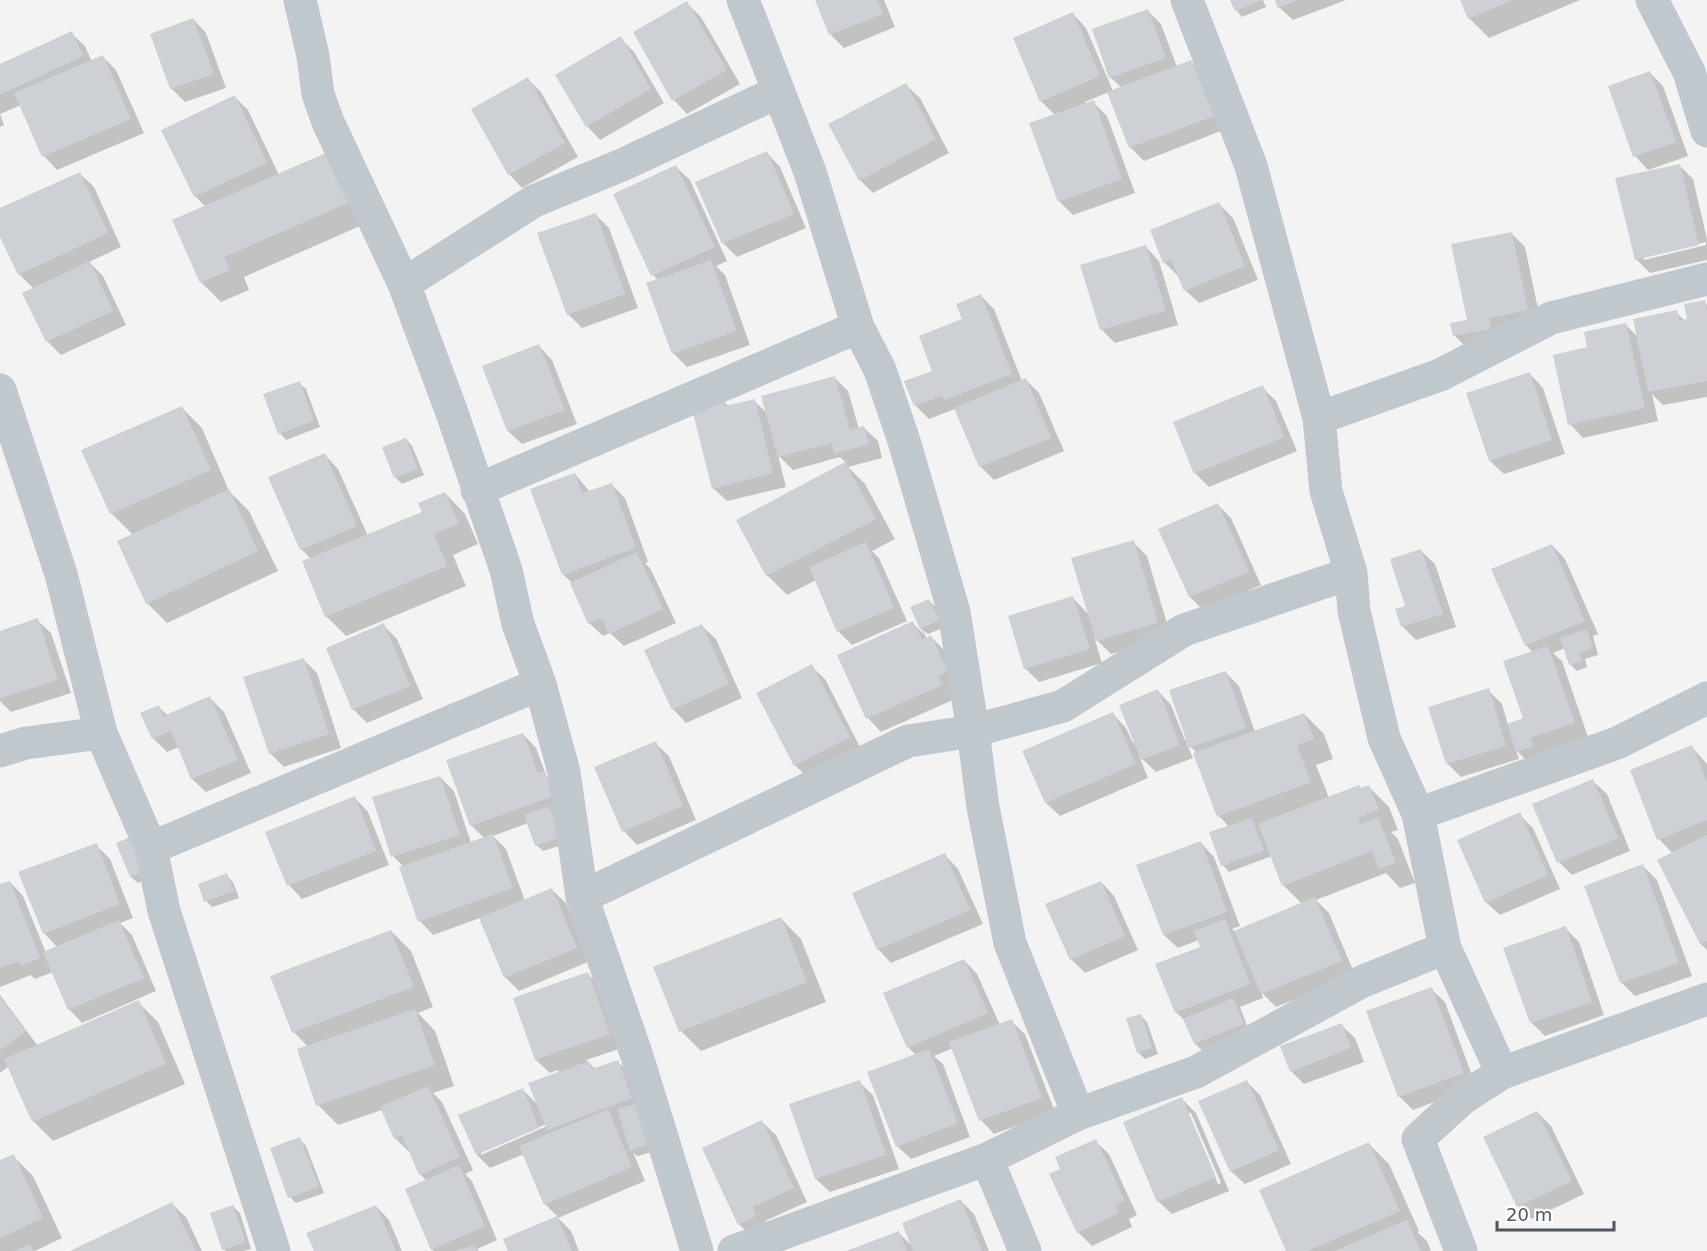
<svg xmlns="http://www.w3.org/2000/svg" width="1707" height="1251" viewBox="0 0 1707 1251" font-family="'DejaVu Sans',sans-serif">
	<rect width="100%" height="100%" fill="#f4f3f3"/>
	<path fill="#0003" fill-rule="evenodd" d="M816,0h68l11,27 -51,21 -14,-14z
		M1232,0h31l3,7 -24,10 -6,-7z
		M1277,0h69l-53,20 -14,-13z
		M1461,0h119l-91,38 -20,-20z
		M687,3l14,14 39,67 -53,30 -13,-14 -39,-68z
		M1148,11l13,13 16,43 14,-6 14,14 21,54 -82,32 -14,-14 -21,-55 -24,10v3l8,-3 14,14 28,77 -62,22 -14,-14 -4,-86 -14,-14 -26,-62 58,-25 13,14 27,63 9,-3 -12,-11z
		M193,19l13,14 20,55 -41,14 -14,-14z
		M71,33l14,13 7,16 11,-5 13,13 28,63 -87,37 -13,-14 -23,-51 -21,9v-48z
		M620,38l14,14 30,51 -64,37 -13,-14z
		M1650,73l13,13 25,70 -40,14 -13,-14z
		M528,79l13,13 37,65 -56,31 -13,-14z
		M906,85l14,13 29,55 -76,40 -13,-13z
		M234,96l14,14 31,65 47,-20 41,68 -123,54 5,13 -28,12 -20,-20 5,-75 -11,-11z
		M0,114l4,11 -4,2z
		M767,153l13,14 26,61 -69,29 -14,-14z
		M1679,165l14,14 14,60v21l-57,13 -14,-14zM1706,242v3l-62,15v-4z
		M676,167l14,13 37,81 -11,5 9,9 25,70 -63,22 -14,-14 -15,-73 -5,-5 -38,-80z
		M80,174l14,13 27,60 -32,15 14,14 23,49 -65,30 -14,-14 -13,-52 -15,-15 -19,-41v-23z
		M1219,204l14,14 25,62 -59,23 -14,-13 -7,-14 -14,-14z
		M595,214l14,14 29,80 -56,20 -14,-14z
		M1512,234l13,13 16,76 -73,26 -14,-14 15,-14z
		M1146,247l13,14 19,64 -63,18 -13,-13 -20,-64z
		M981,296l13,13 28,72 4,-1 13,13 25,58 -70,29 -14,-14 -25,-57 -26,10 -14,-14 49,-85z
		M1704,302l3,3v92l-44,8 -11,-11 6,27 -75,17 -13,-14 19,-76 36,-24 13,13 38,-25 9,9 4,-1z
		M539,346l13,14 25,64 -55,20 -14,-13 -24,-64z
		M1530,374l13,14 22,66 -61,20 -14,-13 -22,-67z
		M834,377l14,14 11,38 5,-1 14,13 4,17 -34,9 17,17 30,55 -23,12 7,7 28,63 -55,24 -14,-14 -22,-51 -29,15 -20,-20 -29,-55 108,-57 -6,-6 -47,13 -15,-15 8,32 -59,14 -14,-13 9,-89 7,8 25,-6 14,13z
		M299,383l7,6 14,38 -34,13 -6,-7z
		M1262,387l14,14 21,50 -88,36 -14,-14z
		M182,408l20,20 27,63 20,20 29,60 -111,52 -20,-20 -14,-68 -22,-22z
		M406,439l6,7 12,29 -22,9 -7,-7z
		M325,455l13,14 30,67 56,-24 21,-19 20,21 13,30 -25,11 13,31 -120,50 -20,-20 -15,-57 -10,-10z
		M575,474l15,18 21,-8 14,14 23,64 -3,1 5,5 26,55 -52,23 -14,-13 -7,3 -14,-13 -17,-40 -9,-9z
		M1218,505l13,13 30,67 -58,25 -13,-13z
		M1133,542l14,14 24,81 -60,17 -17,-17 8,26 -63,19 -14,-14 48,-70 17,18z
		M1552,545l13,14 33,75 -5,2 5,19 -13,4 2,8 -10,4 -7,-7 -5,-16 -12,5 9,8 26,76 -45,15 3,7 -15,6 -15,-15 3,9 -58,18 -14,-14 41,-73 14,14 6,21 17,-6 8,-66 -7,-8z
		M1421,551l14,13 21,63 -40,13 -13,-13 -6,-17 10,-3z
		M929,601l7,6 9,20 -17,7 -5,-4 4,9 4,-2 14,14 10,48 -74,33 -13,-14 -29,-62 73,-33 12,11 -12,-26z
		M37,620l14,13 20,60 -60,19 -11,-11v-69z
		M383,625l14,14 26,60 -56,24 -14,-14z
		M702,626l14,13 26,59 -56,25 -13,-14z
		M303,659l14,14 24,75 -57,19 -14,-14z
		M811,666l14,13 37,72 -53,28 -14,-14z
		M1225,672l14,14 16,46 49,-18 20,20 9,25 -17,6 13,33 40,-11 20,20 9,23 -7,2 7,7 17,44 -15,5 -14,-15 -70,27 13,13 26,62 -79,32 -15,-15 2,6 -23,9 9,24 -47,19 -7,-6 -9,-22 -10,-10 26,-65 -3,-7 -21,8 -14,-13 -26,-69 63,-23 13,14 26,69 -8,3 3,3 67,-28 -19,-19 -11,-29 -43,16 -6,-7 6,-38 -10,-11 -22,-63 -11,-11 7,16 -37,14 -17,-16 9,22 -88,38 -14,-13 -22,-51 89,-38 13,14 7,15 3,-1 22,-51 13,14 14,35 3,-1z
		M210,698l14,14 27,61 -45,19 -14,-13 -13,-32 -12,5 -14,-14 5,-32 10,10z
		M523,734l13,14 10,27 12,12 8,57 -23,7 -7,-6 -8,-22 -35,13 13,13 19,52 27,-11 14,13 24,58 -71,30 -14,-14 -25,-59 -47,17 -13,-14 -16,-54 -11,-11 47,-79 14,14 17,52 13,-5 -13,-13z
		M655,743l14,13 27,64 -59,25 -13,-14z
		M1692,747l15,17v186l-6,-6 -28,-90 -14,-15z
		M1593,781l14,13 23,57 -58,24 -13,-13z
		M355,798l13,14 21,53 -87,34 -13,-14 -22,-52z
		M1519,814l14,14 27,61 -60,26 -14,-13z
		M118,844l32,34 -12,5 -7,-6z
		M96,845l14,14 23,59 -13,5 12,12 24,56 -74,32 -13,-14 -16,-37 -18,7 -4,-4 -31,12v-101l10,-4 13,14 23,57 12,-5 -14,-15z
		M945,855l13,14 25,55 -92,39 -13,-14z
		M1643,866l14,14 35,96 -57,20 -13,-13 -36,-96z
		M226,875l7,7 6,16 -27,9 -6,-6z
		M1101,882l13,14 24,54 -53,23 -14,-14 -24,-54z
		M781,919l20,20 25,63 -125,49 -20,-20z
		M1565,928l14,14 25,73 -59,21 -14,-14z
		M391,931l20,20 22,56 -15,6 17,18 19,55 -21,7 9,9 31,68 -8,4 7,7 25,59 -20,9 2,2h-45l-2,-2 -5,-68 -7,-7 -10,-23 -1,1 -14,-14 -13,-28 -44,15 -20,-20 -10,-58 -14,-15z
		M964,960l13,14 23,51 11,-4 14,13 30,78 -61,22 -13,-14 -28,-72 -19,8 9,8 27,73 -59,22 -14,-13 19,-91 -8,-8z
		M588,974l13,14 21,60 -36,12 9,9 22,-8 14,14 22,77 -16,4 -4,-4 12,29 -87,37 13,13 8,20h-69l-5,-12 53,-22 -13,-13 -21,-50 -34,14 -13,-13 45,-66 17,17 20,-33 -1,-3 -8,3 -14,-13zM546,1124l1,2 -66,29v-4z
		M1431,989l14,13 31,84 -63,24 -14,-14z
		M0,995l38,51 99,-45 21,21 27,62 -132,57 -20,-20 -24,-55 -9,7z
		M1140,1015l7,7 11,32 -13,5 -7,-7z
		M1341,1025l14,13 9,24 -60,22 -13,-13z
		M1246,1081l14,14 31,69 -46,20 -14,-13z
		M859,1082l14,13 26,74 -69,23 -14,-13z
		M1182,1099l14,14 33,78 -57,23 -14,-13zM1188,1113h3l30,70 -3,1z
		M1537,1112l14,14 33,68 -52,25 -14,-13z
		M762,1122l14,13 31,67 -42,19 4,9 -17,7 -13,-13z
		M300,1139l6,7 18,47 -28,10 -6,-6z
		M1095,1141l14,13 28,61 -8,4 3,8 -40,19 -14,-14 -16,-62z
		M1369,1144l20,20 30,67 -2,1 10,9 4,10h-144z
		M13,1156l20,20 29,62 -27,13h-35v-89z
		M960,1200l14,14 15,37h-139l49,-18 14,14z
		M172,1204l14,13 16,34h-128z
		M233,1206l7,7 11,36 -7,2h-18l-2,-2z
		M376,1206l13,14 13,31h-87z"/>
	<path fill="#cdd0d4" d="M815,0h62l6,14 -54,21z
		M1230,0h32l-27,11z
		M1275,0h22l-19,8z
		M1460,0h53l-45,19z
		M687,1l40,69 -55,31 -39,-69z
		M1148,9l18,49 -57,20 -17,-49z
		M1073,12l27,64 -60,26 -27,-64z
		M193,18l21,56 -44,15 -20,-55z
		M72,31l11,25 -83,39v-31z
		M621,36l30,53 -65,38 -31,-52z
		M103,55l28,64 -89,38 -28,-64z
		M1191,60l23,56 -85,32 -22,-56z
		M1650,71l26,71 -43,15 -25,-71z
		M528,77l37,66 -57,32 -37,-66z
		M906,83l30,56 -77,42 -31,-57z
		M235,95l32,68 -73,34 -33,-67z
		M1094,100l28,79 -64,23 -29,-79z
		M767,151l27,63 -72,30 -27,-62z
		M326,153l22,50 -124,54 6,13 -30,13 -28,-63z
		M1680,164l19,81 -64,15 -20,-82z
		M676,165l39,82 -64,29 -38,-82z
		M80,172l28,61 -90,42 -18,-38v-29z
		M1219,202l26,64 -61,25 -13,-32 -8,4 -13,-33z
		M596,213l29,81 -58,21 -30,-82z
		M1512,232l16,78 -39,8 2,11 -38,7 -3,-13 17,-3 -16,-76z
		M1146,245l20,66 -66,19 -20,-65z
		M711,260l26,71 -65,23 -26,-71z
		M90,261l23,50 -67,31 -24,-49z
		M981,294l31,80 -68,26 -2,-4 -28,10 -10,-25 28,-10 -13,-35 43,-17 -6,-15z
		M1705,300l2,13v68l-59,11 -15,-73 44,-9 2,10 8,-1 -3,-15z
		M1626,323l19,85 -77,17 -15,-70 34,-8 -3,-15z
		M539,344l26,66 -58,21 -25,-65z
		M1530,372l22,68 -63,21 -23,-68z
		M835,376l15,54 14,-4 5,18 -35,10 -2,-11 -54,14 -17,-61z
		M1026,378l25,60 -72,29 -25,-59z
		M300,381l14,40 -36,13 -15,-40z
		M1263,385l21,52 -90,37 -21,-52z
		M722,397l3,9 30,-7 18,74 -61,16 -21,-84z
		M182,406l29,64 -101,44 -29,-64z
		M406,438l12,31 -24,9 -12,-31z
		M325,453l32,73 -57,24 -32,-73z
		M845,462l31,57 -110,57 -30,-56z
		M575,473l7,20 30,-10 24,65 -74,27 -32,-86z
		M229,489l29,62 -112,53 -29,-63z
		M445,492l14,32 -25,10 13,32 -122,51 -23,-56 120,-49 -4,-9z
		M1218,503l31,69 -60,25 -31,-68z
		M1134,540l24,83 -62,18 -25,-83z
		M866,542l28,66 -57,24 -28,-65z
		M1552,544l33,77 -60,25 -34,-77z
		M1421,549l22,65 -42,13 -6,-18 10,-3 -15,-47z
		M637,552l26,57 -54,25 -7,-16 -14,6 -18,-41z
		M1073,596l17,53 -66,20 -16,-53z
		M929,599l10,21 -19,9 -10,-22z
		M38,618l20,62 -58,18v-67z
		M913,621l9,19 9,-5 17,36 -10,5 4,9 -76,34 -29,-64z
		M384,623l26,63 -58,24 -26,-62z
		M702,624l27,60 -57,26 -28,-60z
		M1587,629l6,19 -14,5 3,8 -13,4 -9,-27z
		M1548,646l27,77 -45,15 4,8 -18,6 -9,-28 16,-6 -20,-57z
		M304,658l25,76 -60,20 -26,-77z
		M812,664l38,73 -56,29 -38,-73z
		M1226,671l20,57 -57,20 -20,-58z
		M1489,688l17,58 -60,18 -18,-57z
		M1158,689l22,56 -39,15 -22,-55z
		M210,696l28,64 -47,19 -20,-48 -19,8 -12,-26 19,-8 4,11z
		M1113,712l23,52 -91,39 -23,-52z
		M1304,713l10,26 -17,6 14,37 -94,35 -24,-64z
		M523,733l15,40 7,-2 9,25 -84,30 -24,-66z
		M656,741l27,65 -61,26 -28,-65z
		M1692,745l15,37v38l-50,20 -27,-70z
		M440,776l20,59 -69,22 -19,-60z
		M1593,779l25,59 -61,25 -25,-59z
		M1359,785l2,3 8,-3 10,25 -21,8 2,6 18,-7 18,46 -17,6 -7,-18 -90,35 -24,-62z
		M355,796l21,55 -89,35 -22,-54z
		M549,806l12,31 -26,9 -11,-31z
		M1520,812l28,63 -63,28 -28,-63z
		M1252,818l12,33 -43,15 -12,-34z
		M493,834l20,54 -95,34 -19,-55z
		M1707,835v106l-7,3 -43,-84z
		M130,837l14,34 -14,6 -14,-34z
		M1201,841l26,71 -64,23 -27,-70z
		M97,843l23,61 -77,30 -25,-62z
		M945,853l25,57 -93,40 -25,-57z
		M1643,864l36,99 -59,20 -36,-97z
		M227,873l7,18 -30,11 -6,-18z
		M10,881l30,77 -20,8 -1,-5 -19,7v-84z
		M1101,881l24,55 -55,24 -25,-56z
		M552,888l25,60 -73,30 -25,-60z
		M1315,897l27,64 -81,33 -27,-63z
		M781,917l26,65 -128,50 -26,-65z
		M1225,919l25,65 -75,29 -20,-49 45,-17 -6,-16z
		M119,920l25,58 -76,32 -25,-58z
		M1566,926l26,76 -62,21 -27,-75z
		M391,930l23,57 -122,46 -22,-57z
		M964,959l24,54 -81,35 -24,-55z
		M588,972l22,62 -75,26 -22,-62z
		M1432,987l32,86 -66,24 -32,-86z
		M0,997l26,34 -26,19z
		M1233,998l11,26 -50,20 -11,-25z
		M139,1000l27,64 -134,58 -28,-63z
		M415,1009l20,56 -119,41 -19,-57z
		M1141,1014l11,34 -15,5 -11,-35z
		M1012,1019l30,79 -63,23 -30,-79z
		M1342,1023l9,25 -61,24 -10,-26z
		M929,1049l29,74 -62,24 -29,-75z
		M618,1060l14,38 -85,32 -19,-47 61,-22 3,8z
		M860,1080l26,75 -71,24 -26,-75z
		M1247,1080l32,70 -49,22 -32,-71z
		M428,1086l32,71 -41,18 -17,-40 -8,4 -14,-32z
		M523,1088l16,40 -63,27 -18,-40z
		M1182,1097l34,80 -59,25 -34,-80z
		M635,1104l12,41 -17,6 -13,-42z
		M608,1109l24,58 -88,38 -25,-59z
		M1537,1111l35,70 -55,26 -34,-70z
		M762,1120l32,68 -41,19 3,9 -18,9 -36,-77z
		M300,1137l19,50 -31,11 -18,-50z
		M1096,1139l29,62 -9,4 3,8 -42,20 -28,-59 11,-5 -5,-12z
		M1369,1142l31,69 -93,40h-21l-27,-61z
		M14,1154l29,64 -43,20v-78z
		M459,1165l26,61 -54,24 -26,-61z
		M961,1199l21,52h-69l-11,-28z
		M172,1202l24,49h-126z
		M233,1205l13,37 -24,8 -12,-37z
		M376,1205l20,46h-82l-8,-18z
		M557,1216l15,35h-64l-5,-12z
		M1407,1220l14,31h-87z
		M899,1231l8,20h-61z
		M30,1244l3,7h-19z
		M475,1245l2,6h-20v-1z"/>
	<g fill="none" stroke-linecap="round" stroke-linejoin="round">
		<path stroke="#c0c7cd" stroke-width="33" d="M300,0l13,56 5,38 10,28 76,162 47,126 55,160 12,54 22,60 24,88 18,125 55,159 60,195
			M743,0l67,172 48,155 22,43 24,71 50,171 19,119 10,76 27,136 68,171
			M1187,0l64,166 68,252 7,73 25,82 3,38 30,127 34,76 27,134 57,125
			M1652,0l37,72 18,59
			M404,284l130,-83 88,-36 156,-73
			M0,390l61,184 40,159 50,115 13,63 110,340
			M1319,418l121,-43 111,-57 156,-39
			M477,490l381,-163
			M0,751l26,-8 75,-10
			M1418,814l199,-71 90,-45
			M151,848l389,-164
			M582,897l326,-156 65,-10 90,-25 121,-76 167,-57
			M987,1159l38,92
			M734,1251l253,-92 91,-45 118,-42 165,-90 84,-34
			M1461,1251l-43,-112 45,-41 39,-25 205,-74"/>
	</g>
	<path d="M1497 1221v9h117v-9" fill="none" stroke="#4c575e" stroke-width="3"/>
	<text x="1506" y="1221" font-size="18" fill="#4c575e" stroke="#ffffff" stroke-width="4.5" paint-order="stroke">20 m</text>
</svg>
